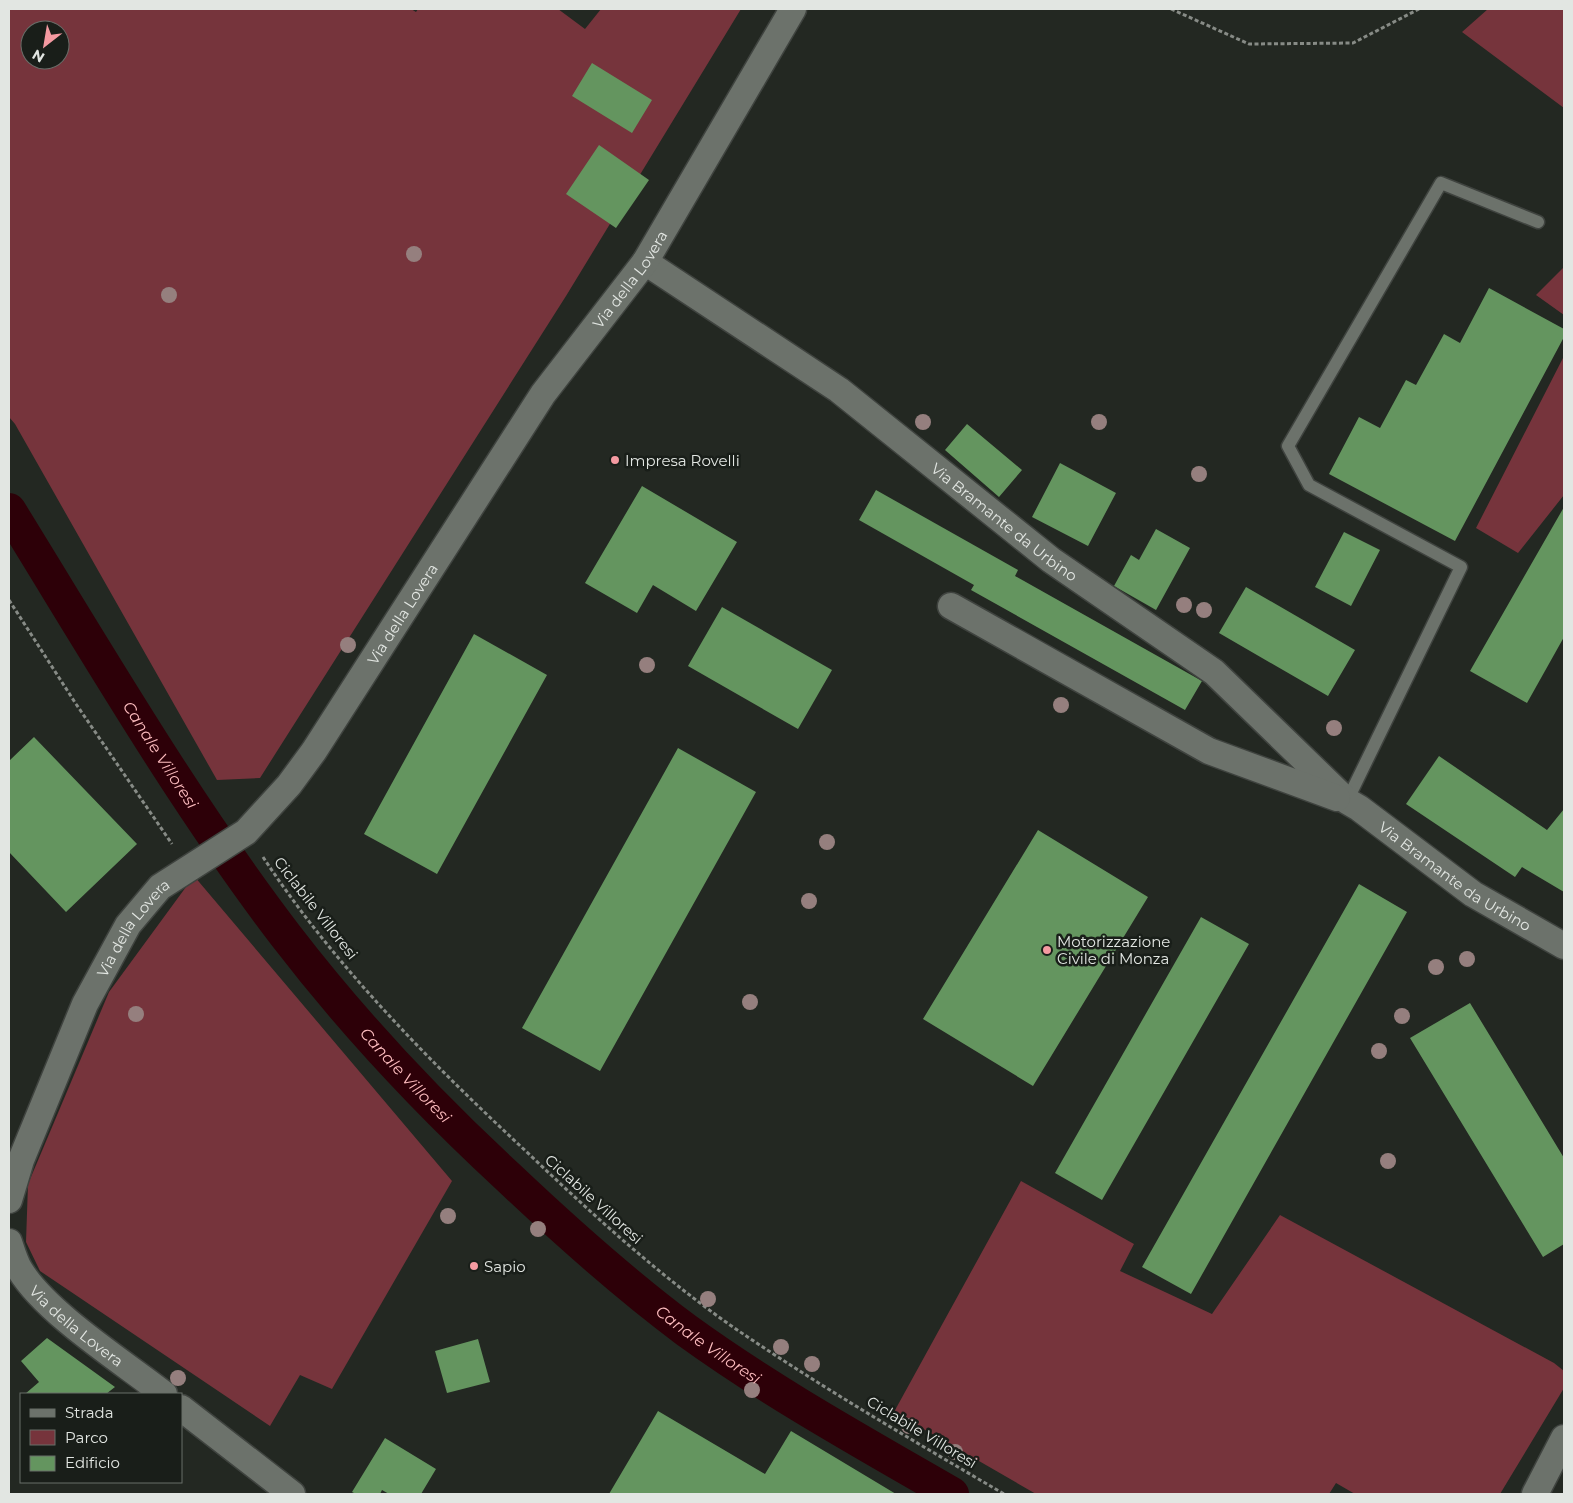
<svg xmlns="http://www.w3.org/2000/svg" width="1573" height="1503" viewBox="0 0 1573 1503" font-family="Montserrat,sans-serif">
	<rect width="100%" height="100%" fill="#232822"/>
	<path fill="#76343c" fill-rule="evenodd" d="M9,9h402l5,3 2,-3h140l27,20 16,-20h140l-175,287 -306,482 -43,2 -202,-356 -6,-7zM30,30h30v30h-30z
		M1488,9h76v99l-102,-76z
		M1564,267v48l-28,-20z
		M1564,356v139l-46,58 -42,-25z
		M194,876l258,305 -120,208 -32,-14 -30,51 -230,-155 -14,-29 2,-58 81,-192z
		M1021,1181l113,63 -14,27 92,43 68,-99 274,148 10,8v17l-64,106h-145l-19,-11 -7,11h-293l-142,-82z"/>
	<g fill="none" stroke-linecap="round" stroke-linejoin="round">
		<path stroke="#2d0008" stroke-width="34" id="s1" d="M9,510c89,144 174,291 277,426 66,86 141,166 221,240 57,54 116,107 179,154 84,61 176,112 266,164"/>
	</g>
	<path fill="#64955f" d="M592,63l60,37 -20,33 -60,-37z
		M599,145l50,35 -33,48 -50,-34z
		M1489,288l75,41v8l-109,204 -126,-67 30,-57 21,11 26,-48 10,5 28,-51 16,9z
		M967,424l55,46 -23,27 -54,-47z
		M1060,463l56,30 -28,53 -56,-29z
		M642,486l95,56 -41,69 -43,-26 -16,28 -52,-30z
		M876,490l142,80 -3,6 187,105 -17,29 -214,-120 3,-5 -115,-65z
		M1564,507v130l-37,66 -57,-32z
		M1156,529l34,19 -34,62 -42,-24 17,-31 8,5z
		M1344,532l36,18 -29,56 -36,-19z
		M1246,587l109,63 -27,46 -109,-63z
		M722,607l110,63 -34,59 -110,-63z
		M474,634l73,41 -110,199 -73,-40z
		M34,737l103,107 -71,68 -57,-60v-91z
		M678,748l78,44 -156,279 -78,-43z
		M1439,756l108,74 17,-21v83l-42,-25 -7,10 -109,-73z
		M1038,830l110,67 -115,189 -110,-67z
		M1359,884l48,28 -216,382 -49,-27z
		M1201,917l48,27 -147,256 -47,-27z
		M1470,1003l94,155v86l-21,13 -133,-219z
		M47,1338l68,49 -9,7h-81l14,-12 -18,-21z
		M478,1339l12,43 -43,11 -12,-42z
		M658,1411l107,63 26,-43 105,63h-287z
		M385,1438l51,31 -15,25h-32l-7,-4 -2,4h-24l-4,-2z"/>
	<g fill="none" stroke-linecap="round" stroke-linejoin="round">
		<g stroke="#3f433f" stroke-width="15">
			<path id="lane" d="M1347,801l114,-234 -152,-82 -21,-39 153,-263 97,39"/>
		</g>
		<g stroke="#3f433f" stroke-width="29">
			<g id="street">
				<path id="s2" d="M645,262l194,128 212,170 163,112 133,129 12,7 114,86 91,52"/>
				<path d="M951,606l258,145 128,47"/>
				<path id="s3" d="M9,1200l12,-40 64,-156 43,-79 32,-38 86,-55 43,-47 25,-34 229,-357 102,-132 148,-253"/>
				<path id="s4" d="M9,1242c3,9 6,20 11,28 26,43 103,92 144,124"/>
				<path d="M181,1408l111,86"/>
				<path d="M1535,1494l29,-56"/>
			</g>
		</g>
		<path stroke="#878b86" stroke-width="3" stroke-dasharray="4 2.5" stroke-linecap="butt" d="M1171,9l78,35 104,-1 66,-34
			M9,600l67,104 96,140
			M263,857c73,111 170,208 267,298 64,61 128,119 200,170 89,61 182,115 274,169"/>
		<use href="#lane" stroke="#6c726b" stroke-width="12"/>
		<use href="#street" stroke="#6c726b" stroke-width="26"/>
	</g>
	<g fill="#957f7e">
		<circle cx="414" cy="254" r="8"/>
		<circle cx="169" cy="295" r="8"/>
		<circle cx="923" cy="422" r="8"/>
		<circle cx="1099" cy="422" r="8"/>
		<circle cx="1199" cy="474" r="8"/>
		<circle cx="1184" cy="605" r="8"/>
		<circle cx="1204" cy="610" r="8"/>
		<circle cx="348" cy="645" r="8"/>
		<circle cx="647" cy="665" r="8"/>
		<circle cx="1061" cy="705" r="8"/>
		<circle cx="1334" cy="728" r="8"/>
		<circle cx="827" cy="842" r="8"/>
		<circle cx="809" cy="901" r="8"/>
		<circle cx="1467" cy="959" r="8"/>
		<circle cx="1436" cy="967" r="8"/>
		<circle cx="750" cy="1002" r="8"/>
		<circle cx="136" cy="1014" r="8"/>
		<circle cx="1402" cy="1016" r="8"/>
		<circle cx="1379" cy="1051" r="8"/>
		<circle cx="1388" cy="1161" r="8"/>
		<circle cx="448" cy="1216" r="8"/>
		<circle cx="538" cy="1229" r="8"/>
		<circle cx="708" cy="1299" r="8"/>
		<circle cx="781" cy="1347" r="8"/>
		<circle cx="812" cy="1364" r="8"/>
		<circle cx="178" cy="1378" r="8"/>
		<circle cx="752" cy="1390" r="8"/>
		<circle cx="909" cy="1426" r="8"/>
		<circle cx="955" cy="1452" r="8"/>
	</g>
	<g fill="#f49aa1" stroke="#191e19" stroke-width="2">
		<circle cx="615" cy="460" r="5"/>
		<circle cx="1047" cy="950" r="5"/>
		<circle cx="474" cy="1266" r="5"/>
	</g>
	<g text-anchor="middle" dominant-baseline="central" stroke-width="5" stroke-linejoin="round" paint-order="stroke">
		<g font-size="15" fill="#e2e6e2" stroke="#191e19">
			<text stroke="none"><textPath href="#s3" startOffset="1126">Via della Lovera</textPath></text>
			<text stroke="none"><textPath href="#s2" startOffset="444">Via Bramante da Urbino</textPath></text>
			<text stroke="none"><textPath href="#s3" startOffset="721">Via della Lovera</textPath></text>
			<text stroke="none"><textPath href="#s2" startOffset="1019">Via Bramante da Urbino</textPath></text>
			<text transform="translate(316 908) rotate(52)">Ciclabile Villoresi</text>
			<text stroke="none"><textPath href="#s3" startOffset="301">Via della Lovera</textPath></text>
			<text transform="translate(594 1199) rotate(42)">Ciclabile Villoresi</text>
			<text stroke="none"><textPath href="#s4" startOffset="110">Via della Lovera</textPath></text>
			<text transform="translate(922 1432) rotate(31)">Ciclabile Villoresi</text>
		</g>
		<g font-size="15" fill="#e2e6e2" stroke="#191e19" text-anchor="start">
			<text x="625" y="460">Impresa Rovelli</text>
			<text x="1057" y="941">Motorizzazione<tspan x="1057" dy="17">Civile di Monza</tspan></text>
			<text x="484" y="1266">Sapio</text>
		</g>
		<g font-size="16" font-style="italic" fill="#fcbbbe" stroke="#191e19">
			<text stroke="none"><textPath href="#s1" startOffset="288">Canale Villoresi</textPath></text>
			<text stroke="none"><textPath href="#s1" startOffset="692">Canale Villoresi</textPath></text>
			<text stroke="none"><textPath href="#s1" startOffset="1098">Canale Villoresi</textPath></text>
		</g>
	</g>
	<rect width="1573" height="1503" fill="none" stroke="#e2e6e2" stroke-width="20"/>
	<rect x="20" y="1393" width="162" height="90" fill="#191e19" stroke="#696e69"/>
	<rect x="30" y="1409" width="25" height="8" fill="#6c726b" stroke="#696e69"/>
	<text x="65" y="1418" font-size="15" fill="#e2e6e2">Strada</text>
	<rect x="30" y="1430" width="25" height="15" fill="#76343c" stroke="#696e69"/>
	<text x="65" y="1443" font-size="15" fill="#e2e6e2">Parco</text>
	<rect x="30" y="1456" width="25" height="15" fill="#64955f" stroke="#696e69"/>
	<text x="65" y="1468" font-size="15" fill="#e2e6e2">Edificio</text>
	<g transform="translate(45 45) rotate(211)"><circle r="24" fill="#191e19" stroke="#696e69"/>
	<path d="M0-4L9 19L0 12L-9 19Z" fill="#f49aa1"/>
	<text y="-8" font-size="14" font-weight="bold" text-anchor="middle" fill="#e2e6e2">N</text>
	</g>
</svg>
